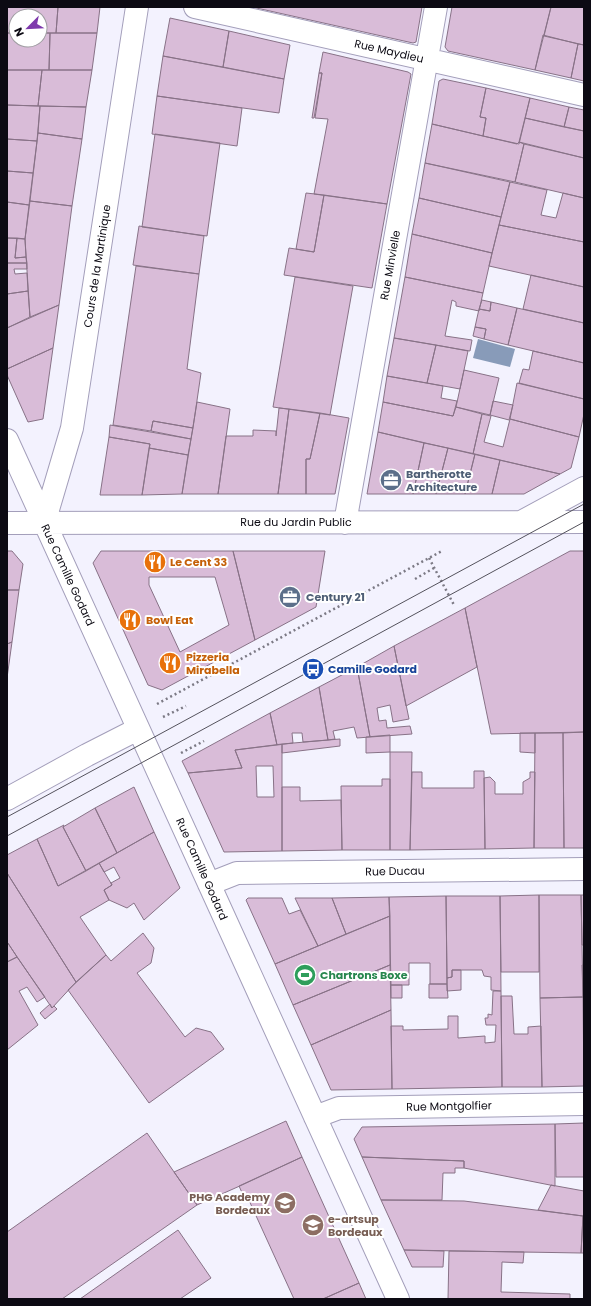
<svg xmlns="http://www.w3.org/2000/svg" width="591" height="1306" viewBox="0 0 591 1306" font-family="Poppins,sans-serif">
	<rect width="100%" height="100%" fill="#f3f2fe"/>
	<path fill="#889bb9" d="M478,339l37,10 -5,18 -37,-9z"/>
	<path fill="#d9bcd8" stroke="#887287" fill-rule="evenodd" d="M7,7h51l-2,26h-16v-17h-24v17h-9z
		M58,7h42l-3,26h-41z
		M252,7h170l-6,35 -3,1z
		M452,7h99l-16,63 -87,-19 -3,-4z
		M551,7h33v38l-40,-9z
		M170,18l59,13 -6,36 -60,-11z
		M229,31l61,14 -6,34 -61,-12z
		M7,33h9v7h24v-7h10l-1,37h-42z
		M50,33h47l-5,37h-43z
		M543,35l35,9 -7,34 -36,-8z
		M578,44l6,1v36l-13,-3z
		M323,52l85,20 3,2 -24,130 -73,-10 14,-75 -13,-1 7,-45h-3z
		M163,56l121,23 -5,34 -122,-17z
		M7,70h35l-4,36 -31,-1z
		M42,70h50l-6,37 -48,-1z
		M319,73h3l-8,45h-2z
		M443,79l43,9 -6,29 6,1 -3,18 -51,-12 7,-43z
		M486,88l44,10 -11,46 -36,-8 3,-18 -6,-1z
		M157,96l85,12 -5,38 -85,-12z
		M530,98l39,9 -5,20 -39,-9z
		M7,105l33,1 -3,35 -30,-2z
		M40,106l46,1 -4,32 -44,-6z
		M569,107l15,3v21l-20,-4z
		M525,118l59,13v27l-65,-16z
		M432,124l85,20 2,-2 5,2 -9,38 -90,-19z
		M38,133l44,6 -10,67 -42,-5z
		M155,134l65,9 -13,93 -65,-9z
		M7,139l30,2 -4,32 -26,-2z
		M524,144l60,14v40l-69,-16z
		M425,163l85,19 -9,35 -82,-19z
		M7,171l26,2 -4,32 -22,-3z
		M510,182l37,8 -6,25 15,3 7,-25 21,5v44l-85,-17z
		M306,193l18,2 -10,57 -18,-3z
		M324,195l63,9 -15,84 -88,-13 5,-27 25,4z
		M419,198l82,19 -9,36 -80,-19z
		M30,201l42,5 -13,99 -29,12 -5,-78z
		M7,202l22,3 -4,34 -18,-1z
		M499,225l85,17v45l-95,-21z
		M139,226l65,10 -5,38 -66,-9z
		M412,234l80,19 -9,40 -78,-16z
		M7,238h10l-2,20 11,-1 1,6h-20z
		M17,238l8,1 1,18 -11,1z
		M7,263h20v6h-13l1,5 12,-1 1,18 -21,3z
		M136,266l63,8 -12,95 14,4 -8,55 -40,-7 -2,10 -38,-6z
		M531,275l53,12v36l-61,-14z
		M295,277l58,9 -23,129 -57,-8z
		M405,277l78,16 -4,18 -23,-5v-4l-4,-2 -7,36 27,4 -2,11 -76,-13z
		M28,291l2,26 -23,11v-34z
		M482,300l9,2 -1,9 -11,-2z
		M491,302l26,6 -9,37 -24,-6 2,-10 -11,-2 4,-18 11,2z
		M59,305l-6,43 -46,21v-41z
		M517,308l67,15v40l-76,-18z
		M475,327l11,2 -2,10 -11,-3z
		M394,338l42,7 -9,38 -40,-7z
		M436,345l32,6 -8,38 -33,-6z
		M53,348l-10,71 -15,3 -21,-47v-6z
		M533,351l51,12v36l-65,-16 4,-14 6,1z
		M464,370l35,8 -9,37 -34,-8z
		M387,376l56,10 -2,12 16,3 -4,15 -70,-14z
		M517,383l67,16v15l-5,23 -69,-18z
		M493,401l20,4 -4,15 -19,-5z
		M197,402l33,7 -12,85h-36z
		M383,402l70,14 3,-9 26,7 -9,40 -95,-22z
		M279,408l10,1 -11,85h-60l8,-58h27v-6l23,1v5z
		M289,409l31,4 -10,46h-4v35h-28z
		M320,413l29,5 -14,76h-29v-35h4z
		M482,414l9,2 -7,26 19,5 7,-28 69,18 -8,31 -11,6 -87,-20z
		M153,421l40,7 -2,11 -40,-8z
		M110,425l81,14 -3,16 -39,-7 1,-4 -41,-7z
		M378,432l46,11 -11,51h-46z
		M109,437l41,7 -8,51h-42z
		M424,443l24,5 -12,46h-23z
		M149,448l39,7 -6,39 -40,1z
		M448,448l27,6 -10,40h-29z
		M475,454l25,6 -8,34h-27z
		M500,460l60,14 -36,20h-32z
		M7,551h5l11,13 -4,26h-12z
		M101,551h132l22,89 -93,50 -14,-5 -55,-122zM149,577h66l14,48 -49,27 -31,-67z
		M233,551h92l-9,56 -61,33z
		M570,551h14v181l-93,2 -26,-126z
		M7,590h12l-7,52 -5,2z
		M465,608l12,59 -71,39 -12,-60z
		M12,642l-5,36v-34z
		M394,646l15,73 -16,3 -3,-17 -13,3 2,13 7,-1 1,8 23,-2 2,8 -42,3 -13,-70z
		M357,667l13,70 -13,1 -3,-11 -21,4 2,8 -7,1 -9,-53z
		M319,687l9,53 -25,2 -1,-9h-10l1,10 -16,2 -7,-32z
		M270,713l7,32 -42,5 7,18 -54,5 -6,-12z
		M584,732v116h-20l-1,-115z
		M520,733h15v20l-15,-1z
		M535,733h28l1,115h-30z
		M390,735v17l-24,1v-16z
		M340,739v7l-58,7v-9z
		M282,744v107l-58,1 -36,-79 54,-5 -7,-18zM256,766h17l1,31h-17z
		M390,752h22l-2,98h-20z
		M474,771h10l1,78 -75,1 2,-78h10v16h52z
		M530,772h5l-1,76 -49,1 -1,-71 6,-1 5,5v12h28v-12l7,-4z
		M382,779h8v71h-48l-1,-64h41z
		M134,787l20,45 -37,21 -22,-45z
		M282,787h18v14l41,-1 1,50 -60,1z
		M95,808l22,45 -31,18 -23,-44z
		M64,825l-1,2 23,44 -28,15 -21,-47z
		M154,832l26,56 -36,32 -10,-17 -7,5 -18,-8 -5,-10 8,-5 -1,-2 9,-5 -6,-11 -10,5 -5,-9z
		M37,839l21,47 41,-23 13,22 -8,5 5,10 -29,17 26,38 -30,27 -69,-109v-18z
		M7,873l69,109 -24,26 -45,-66z
		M539,895v77h-38l-1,-76z
		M539,895h42l2,102 -43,1z
		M581,895h3v50h-2z
		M446,896l1,88h-17v-21h-21v22h-18l-2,-88z
		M446,896h54l1,95 -10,-1v-13l-7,-1 -2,-6h-30v7l-5,1z
		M389,897l1,19 -44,18 -14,-36z
		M248,898h34l7,16 11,-4 18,36 -43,18 -29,-64z
		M295,898h37l14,36 -28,12z
		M390,916v49l-97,40 -18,-41z
		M143,933l11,15 -3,15 -14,10 48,64 11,-9 15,4 13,17 -75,54 -81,-113 38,-35 5,6z
		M8,943l9,14 -10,5v-18z
		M17,957l28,40 -8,5 -10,-15 -8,4 19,34 -31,25v-88z
		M390,965l1,45 -80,35 -18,-40z
		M582,965h2v35l-1,-3z
		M452,970h9v20l-14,1v-13l5,-1z
		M429,984h18l1,14h-19z
		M391,985h11v13h-11z
		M493,991h8l1,96 -110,2 -1,-63h12v4l45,-1v-13h10v22l27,-2v7l10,-1 1,-17h-10l-1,-7h3v-4l4,1z
		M501,996h11l2,38h14v-7l13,-1 1,61h-40z
		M583,997l1,89 -42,1 -2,-89z
		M50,1004l2,4 2,-2 3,3 -12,10 -5,-6z
		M391,1010l1,79 -61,1 -20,-45z
		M286,1121l16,36 -60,28 -45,20 -23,-33z
		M584,1123v54h-28l-1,-53z
		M555,1124v62l-91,-18v-7l-102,-4 -8,-18 8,-12z
		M147,1133l50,72 -135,94h-55v-67z
		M302,1157l57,126 -36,16h-29l-47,-103 -3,1 -5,-11z
		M362,1157l102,4v7h-9v5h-12l-1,27h-61z
		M551,1185l33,6v62h-3l2,-37 -45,-6z
		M381,1200l83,1 119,15 -2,37 -177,-3z
		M178,1230l33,48 -31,21h-100z
		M404,1250l40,1 -1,16h-31z
		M449,1251l75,1 -1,11 -21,-1 -1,30 69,2v5h-122z
		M359,1283l7,16h-43z"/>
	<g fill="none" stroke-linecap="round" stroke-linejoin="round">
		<g stroke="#a39eba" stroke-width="24">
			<path id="minor" d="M195,7l389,88
				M7,440l391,859
				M523,521l61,-33
				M7,523l577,-1
				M44,523l28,-95 65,-421
				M345,523l91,-516
				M7,799l80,-44 51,-26
				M209,884l28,-11 347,-4
				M315,1117l24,-9 245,-4"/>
		</g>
		<path stroke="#7c7a85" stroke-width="2.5" stroke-dasharray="2 3" stroke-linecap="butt" d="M429,558l25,47
			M415,579l19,-11
			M157,704l285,-153
			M163,717l23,-11
			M181,753l23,-12"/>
		<use href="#minor" stroke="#fff" stroke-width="22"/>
		<path stroke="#54525c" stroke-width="1" d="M7,817l577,-313
			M7,836l577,-314"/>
	</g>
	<defs>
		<g id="office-disc" transform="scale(1.15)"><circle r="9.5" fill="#5c6f8a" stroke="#fff"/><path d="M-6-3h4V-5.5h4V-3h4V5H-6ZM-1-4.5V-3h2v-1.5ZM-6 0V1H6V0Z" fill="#fff"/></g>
		<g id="restaurant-disc" transform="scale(1.15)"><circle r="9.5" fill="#e8710a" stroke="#fff"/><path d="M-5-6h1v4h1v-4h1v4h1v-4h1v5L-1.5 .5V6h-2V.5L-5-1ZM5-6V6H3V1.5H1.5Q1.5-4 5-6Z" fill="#fff"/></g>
		<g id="bus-disc" transform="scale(1.15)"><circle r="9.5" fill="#1a4fb4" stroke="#fff"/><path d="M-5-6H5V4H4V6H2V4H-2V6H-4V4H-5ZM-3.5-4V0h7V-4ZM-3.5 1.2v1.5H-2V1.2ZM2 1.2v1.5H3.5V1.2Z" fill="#fff"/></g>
		<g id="stadium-disc" transform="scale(1.15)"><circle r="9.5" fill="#2e9e5b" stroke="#fff"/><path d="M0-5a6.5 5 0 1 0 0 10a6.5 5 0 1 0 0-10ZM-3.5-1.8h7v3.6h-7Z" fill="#fff"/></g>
		<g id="university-disc" transform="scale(1.15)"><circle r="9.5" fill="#8d6e63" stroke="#fff"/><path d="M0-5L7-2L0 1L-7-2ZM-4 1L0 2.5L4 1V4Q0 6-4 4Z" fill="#fff"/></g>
	</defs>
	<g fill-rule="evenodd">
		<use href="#office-disc" x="391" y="480"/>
		<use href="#restaurant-disc" x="155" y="562"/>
		<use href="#office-disc" x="290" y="597"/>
		<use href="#restaurant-disc" x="130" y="620"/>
		<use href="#restaurant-disc" x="170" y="663"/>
		<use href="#bus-disc" x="313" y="669"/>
		<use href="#stadium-disc" x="305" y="975"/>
		<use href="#university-disc" x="285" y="1203"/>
		<use href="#university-disc" x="313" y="1225"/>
	</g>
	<g text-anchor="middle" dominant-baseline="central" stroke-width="4" stroke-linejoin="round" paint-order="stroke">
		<g font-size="11" fill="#0c0a13" stroke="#fff">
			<text transform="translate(389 51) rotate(13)">Rue Maydieu</text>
			<text transform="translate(390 265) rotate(-80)">Rue Minvielle</text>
			<text transform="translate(97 266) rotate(-81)">Cours de la Martinique</text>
			<text x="296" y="522">Rue du Jardin Public</text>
			<text transform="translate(68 575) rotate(65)">Rue Camille Godard</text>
			<text transform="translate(202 869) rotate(66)">Rue Camille Godard</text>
			<text transform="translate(395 871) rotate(-1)">Rue Ducau</text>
			<text transform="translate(449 1106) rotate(-1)">Rue Montgolfier</text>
		</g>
		<g font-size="11" font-weight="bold" fill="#4e5e75" stroke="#fff" text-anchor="start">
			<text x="406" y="474">Bartherotte<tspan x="406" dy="13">Architecture</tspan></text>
			<text x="306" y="597">Century 21</text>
		</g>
		<g font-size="11" font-weight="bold" fill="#c56008" stroke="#fff" text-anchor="start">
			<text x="170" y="562">Le Cent 33</text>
			<text x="146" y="620">Bowl Eat</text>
			<text x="186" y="657">Pizzeria<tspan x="186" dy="13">Mirabella</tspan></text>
		</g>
		<g font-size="11" font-weight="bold" fill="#164399" stroke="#fff" text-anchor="start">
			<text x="328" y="669">Camille Godard</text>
		</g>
		<g font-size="11" font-weight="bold" fill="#27864d" stroke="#fff" text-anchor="start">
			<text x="320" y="975">Chartrons Boxe</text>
		</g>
		<g font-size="11" font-weight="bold" fill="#785e54" stroke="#fff" text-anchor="end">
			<text x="270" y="1197">PHG Academy<tspan x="270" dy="13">Bordeaux</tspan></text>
			<text x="328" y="1219" text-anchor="start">e-artsup<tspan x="328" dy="13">Bordeaux</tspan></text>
		</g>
	</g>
	<rect width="591" height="1306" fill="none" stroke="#0c0a13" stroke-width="16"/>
	<g transform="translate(28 28) rotate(246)"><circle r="19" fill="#ffffff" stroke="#9e9da1"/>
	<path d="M0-3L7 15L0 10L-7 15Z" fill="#7e39ac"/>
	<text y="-6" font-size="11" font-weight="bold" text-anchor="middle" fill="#0c0a13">N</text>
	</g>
</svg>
